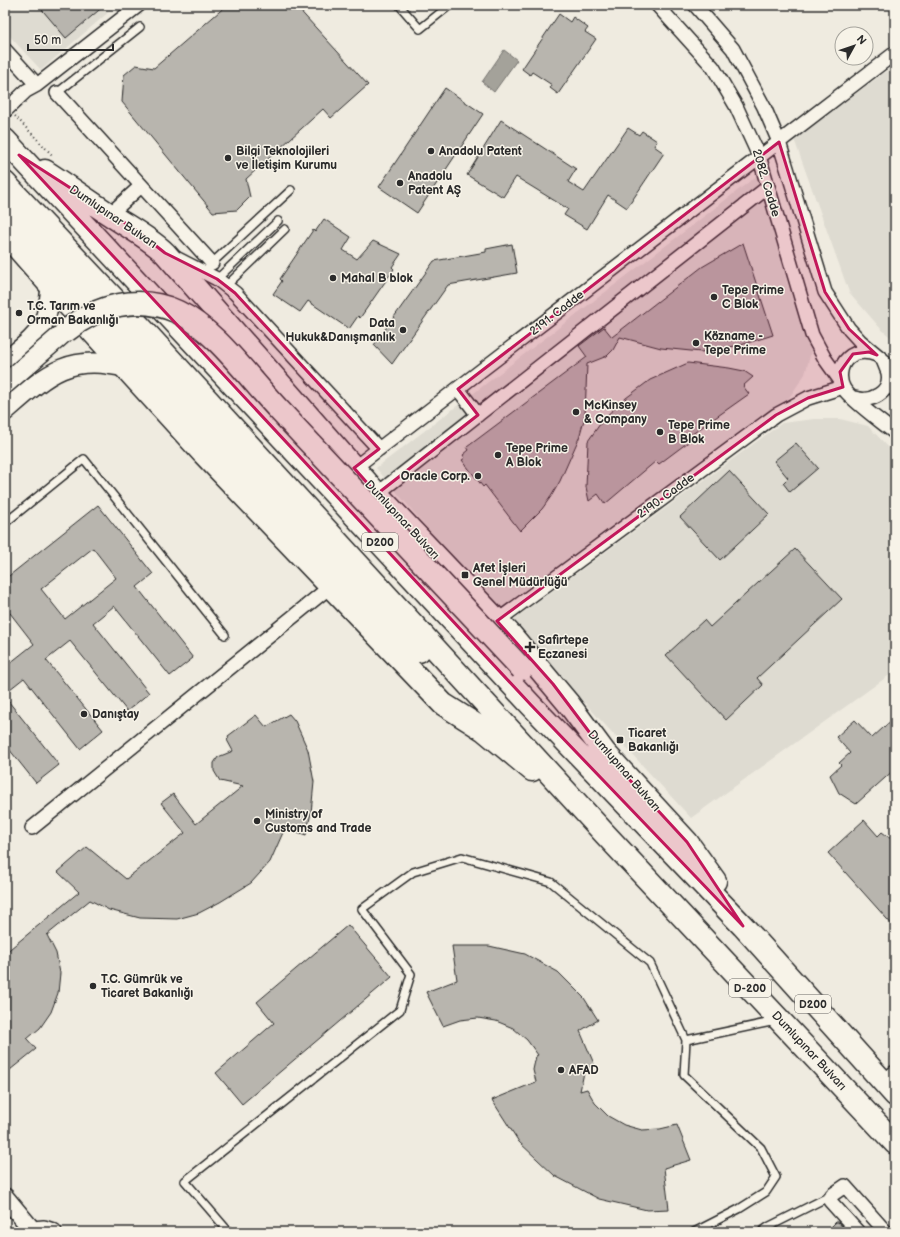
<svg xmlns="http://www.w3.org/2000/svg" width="900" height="1237" viewBox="0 0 900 1237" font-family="'Balsamiq Sans',sans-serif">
	<rect width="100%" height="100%" fill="#efebe0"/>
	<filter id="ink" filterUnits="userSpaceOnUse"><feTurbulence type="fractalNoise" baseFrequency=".025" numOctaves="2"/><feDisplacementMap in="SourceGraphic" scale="8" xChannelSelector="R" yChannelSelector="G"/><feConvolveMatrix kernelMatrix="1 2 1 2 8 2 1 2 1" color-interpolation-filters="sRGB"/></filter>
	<g filter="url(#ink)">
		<path fill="#dedbd1" d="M5,5h112l-76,65 -36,-39z
			M895,65v276l-14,-12 -32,-37 -55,-153z
			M758,175l31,113 22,64 -6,22 -16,24 -154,115 -137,98 -122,-143z
			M814,419h26l28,7 27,28v217l-204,147 -181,-196 272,-199z"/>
		<path fill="#a4a29a" stroke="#74726e" d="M504,50l13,10 -23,32 -12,-10z"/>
		<path fill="#b8b5ae" stroke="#2b2b2b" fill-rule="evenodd" d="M38,5h67l-39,33z
			M227,5h68l73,80 -37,33 -8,-9 -77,70 4,18 -13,13 -24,2 -91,-110 2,-27 12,-10 18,3z
			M559,14l11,8 3,-5 15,11 -3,4 11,7 -38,55 -8,-6 2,-3 -20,-13 -2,3 -8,-6z
			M445,88l38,26 -66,99 -38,-26z
			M501,120l75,49 -8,13 16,10 44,-64 11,7 3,-4 15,10 -3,5 10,7 -37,55 -19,-13 -21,34 -23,-14 4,-6 -52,-32 -13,20 -36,-22z
			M324,219l27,18 -8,13 14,9 16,-18 28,13 -9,13 2,2 -34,49 -2,-2 -9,13 -41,-28 -8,11 -27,-18 9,-13 -2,-2 33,-49 2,2z
			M743,243l30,92 -32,10 -40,7 -40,-4 -41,-11 -7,13 -6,6 -20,8 -2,52 -6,22 -19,43 -8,14 -10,14 -22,22 -35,-46 -2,2 -21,-27 3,-2 -2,-3 6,-5 -2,-3 120,-90 -8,-11 25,-19 8,10 90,-70z
			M512,244l5,29 -69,12 -56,79 -18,-19 60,-84 52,-9v-3z
			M688,363l41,5 15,3 9,6 -10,9 6,8 -61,43 3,3 -32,24 -3,-3 -51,43 -7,-10 -9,7 -3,-14 2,-46 17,-24 21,-19 24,-18z
			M796,443l22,25 -28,24 -7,-9 5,-5 -14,-17z
			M729,471l40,43 -49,46 -40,-43z
			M98,505l55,69 -16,13 56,71 -23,18 -56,-70 -21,17 56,70 -22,18 -57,-70 -24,19 57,70 -23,19 -56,-71 -19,15v-26l29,-23 -24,-31 -5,4v-38zM93,548l23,30 -51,41 -24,-30z
			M795,549l47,50 -85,79 6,7 -37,35 -60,-65 38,-35 6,7z
			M5,697l54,68 -23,18 -31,-39z
			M289,714l6,7 13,29 6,32 -3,31 -5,22 -21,-7 -15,34 -19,21 -31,19 -21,11 -22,6 -37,-1 -31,-8 -19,-10 -43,35 9,18 4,20 -2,20 -7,19 -11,16 -13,11 9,10 -31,25v-121l74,-61 -21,-20 29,-25 39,32 59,-46 -24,-30 12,-9 23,30 47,-38 -23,-5 -6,-10v-8l4,-6 15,-6 -6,-11 2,-2 -1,-2 28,-21 10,12z
			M895,717v52l-39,35 -17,-11 -9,-18 11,-10 -2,-2 11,-10 -14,-16 19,-17 17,18z
			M864,820l14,16 4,-4 13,10v86l-67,-75z
			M348,925l44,52 -150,127 -26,-31 58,-50 -17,-21z
			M452,946h37l36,8 33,18 26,26 14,22 -18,11 15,35 -10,2 -5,23 7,-2 8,14 13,13 16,9 18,5 18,-1 17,-4 14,35 -27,8 5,41 -22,1 -48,-11 -44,-23 -36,-34 -27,-42 44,-18 -3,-12 3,-14 2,-1 -11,-15 -14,-12 -17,-7 -18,-3 -18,2 -17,6 -17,-34 31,-12z
			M836,1222h2l9,10h-21z"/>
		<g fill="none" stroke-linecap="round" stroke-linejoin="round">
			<g stroke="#2b2b2b" stroke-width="10">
				<path id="service" d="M399,5l21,24 30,-24
					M57,93l83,-66
					M212,263l79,-73
					M217,279l61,-58
					M227,285l58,-56
					M5,523l79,-64 141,176
					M686,1040l90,-19
					M229,1232l-44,-51 215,-171 11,-36 -49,-65 51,-37 49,-15 89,25 99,81 36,77 -2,35 77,73 15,29 -10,15 -27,17 -45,23
					M761,1232l7,-5 64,-32"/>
			</g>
			<g stroke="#2b2b2b" stroke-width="16">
				<path id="minor" d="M657,5l56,62 23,39 23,50 53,179 13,24 15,21
					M695,5l38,44 31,58 15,35 46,150 24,37 11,12 23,19 12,30
					M5,50l32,35
					M57,93l155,170
					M5,111l21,-20 11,-6 102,-80
					M109,215l32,-29
					M174,257l43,22 18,14 144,156
					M877,355c-10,-4 -20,-5 -29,3 -8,7 -10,21 -4,31 7,11 39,34 51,44
					M458,389l20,26
					M854,398c16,5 38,-5 34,-25
					M354,468l541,-415
					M377,494l391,-307
					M497,621l279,-206 32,-17 35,-11
					M32,828l299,-242
					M883,1082l12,-10
					M858,1232l-28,-31 2,-6 13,-9 41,46"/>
			</g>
			<g stroke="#2b2b2b" stroke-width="20">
				<path id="tertiary" d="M5,1197l29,35
					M33,1230l11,-1 9,3"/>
			</g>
			<g stroke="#2b2b2b" stroke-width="22">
				<path id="secondary" d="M5,362c33,-28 42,-30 46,-76
					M5,411c41,-36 64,-59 122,-43"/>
			</g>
			<g stroke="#2b2b2b" stroke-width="25">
				<path id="trunk" d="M5,140l526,565 212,221 152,169
					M45,171c22,14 42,29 64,43 19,13 39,23 56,39l212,241 134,141 57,68 37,50 82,89 28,39
					M5,183l144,153 456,498 290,309
					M7,212l93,103 319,336
					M5,224l11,22 35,40 152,167 240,251 41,26 48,40"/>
			</g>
			<path stroke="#2b2b2b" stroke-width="2" stroke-dasharray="1 3" stroke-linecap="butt" d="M15,116l38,40"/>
			<use href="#service" stroke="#f7f3e8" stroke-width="7"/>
			<use href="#minor" stroke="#f7f3e8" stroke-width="13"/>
			<use href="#tertiary" stroke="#f7f3e8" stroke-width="17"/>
			<use href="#secondary" stroke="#f7f3e8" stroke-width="19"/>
			<use href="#trunk" stroke="#f7f3e8" stroke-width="22"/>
			<g stroke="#2b2b2b" stroke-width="22" stroke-linecap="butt">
				<path id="secondary-bridge" d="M5,384l61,-53"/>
			</g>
			<g stroke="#2b2b2b" stroke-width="25" stroke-linecap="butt">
				<path id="trunk-bridge" d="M66,331c32,-26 73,-37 112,-19 38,18 72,68 102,99 80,86 161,172 242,258"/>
			</g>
			<use href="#secondary-bridge" stroke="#f7f3e8" stroke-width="19"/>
			<use href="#trunk-bridge" stroke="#f7f3e8" stroke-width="22"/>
		</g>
	</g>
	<path fill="#c2185b" fill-opacity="0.2" stroke="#c2185b" stroke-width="3" stroke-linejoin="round" d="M779,142l46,150 24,37 28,26 -8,-3 -16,2 -13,18 3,15 -35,11 -32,17 -279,206 56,63 52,69 82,89 56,84 -212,-221 -512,-550 117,75 29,23 52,26 18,14 144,156 -25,19 23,26 101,-79 -20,-26z"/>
	<g fill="#2b2b2b" stroke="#f7f3e8" stroke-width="1.5">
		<circle cx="431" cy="151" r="4"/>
		<circle cx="228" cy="158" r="4"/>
		<circle cx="400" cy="183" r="4"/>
		<circle cx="333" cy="278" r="4"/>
		<circle cx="714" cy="297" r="4"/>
		<circle cx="19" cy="313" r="4"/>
		<circle cx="403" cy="330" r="4"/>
		<circle cx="696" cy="343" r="4"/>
		<circle cx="576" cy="412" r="4"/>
		<circle cx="660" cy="432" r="4"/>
		<circle cx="498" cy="455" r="4"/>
		<circle cx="478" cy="476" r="4"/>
		<rect x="461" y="571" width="8" height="8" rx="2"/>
		<path d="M528 641h4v4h4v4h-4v4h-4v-4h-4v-4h4z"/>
		<circle cx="84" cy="714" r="4"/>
		<rect x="616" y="736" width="8" height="8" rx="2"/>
		<circle cx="257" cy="821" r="4"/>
		<circle cx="93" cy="986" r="4"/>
		<circle cx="561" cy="1070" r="4"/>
	</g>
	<g text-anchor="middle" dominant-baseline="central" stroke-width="3" stroke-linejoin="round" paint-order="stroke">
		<g fill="#f7f3e8" stroke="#686764" stroke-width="1">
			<rect x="362" y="533" width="36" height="18" rx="3"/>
			<rect x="729" y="979" width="42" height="18" rx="3"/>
			<rect x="795" y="995" width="36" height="18" rx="3"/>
		</g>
		<g font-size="11" font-weight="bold" fill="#2b2b2b">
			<text x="380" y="542">D200</text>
			<text x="750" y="988">D-200</text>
			<text x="813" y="1004">D200</text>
		</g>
		<g font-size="12" font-weight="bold" fill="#2b2b2b" stroke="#f7f3e8" text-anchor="start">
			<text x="236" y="151">Bilgi Teknolojileri<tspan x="236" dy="14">ve İletişim Kurumu</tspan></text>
			<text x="439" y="151">Anadolu Patent</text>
			<text x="408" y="176">Anadolu<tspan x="408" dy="14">Patent AŞ</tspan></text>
			<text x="341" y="278">Mahal B blok</text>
			<text x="722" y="290">Tepe Prime<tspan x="722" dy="14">C Blok</tspan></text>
			<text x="27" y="306">T.C. Tarım ve<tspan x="27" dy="14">Orman Bakanlığı</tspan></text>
			<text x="395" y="323" text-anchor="end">Data<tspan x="395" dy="14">Hukuk&amp;Danışmanlık</tspan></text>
			<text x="704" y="336">Közname -<tspan x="704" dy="14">Tepe Prime</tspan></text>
			<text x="584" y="405">McKinsey<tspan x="584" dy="14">&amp; Company</tspan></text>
			<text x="668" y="425">Tepe Prime<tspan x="668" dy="14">B Blok</tspan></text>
			<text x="506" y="448">Tepe Prime<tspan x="506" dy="14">A Blok</tspan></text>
			<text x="470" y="476" text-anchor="end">Oracle Corp.</text>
			<text x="473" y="568">Afet İşleri<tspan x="473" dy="14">Genel Müdürlüğü</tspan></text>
			<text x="538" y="640">Safirtepe<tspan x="538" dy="14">Eczanesi</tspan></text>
			<text x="92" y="714">Danıştay</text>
			<text x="628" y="733">Ticaret<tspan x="628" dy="14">Bakanlığı</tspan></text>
			<text x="265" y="814">Ministry of<tspan x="265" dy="14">Customs and Trade</tspan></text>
			<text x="101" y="979">T.C. Gümrük ve<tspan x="101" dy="14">Ticaret Bakanlığı</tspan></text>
			<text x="569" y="1070">AFAD</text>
		</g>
		<g font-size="12" fill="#2b2b2b" stroke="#f7f3e8">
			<text transform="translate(766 183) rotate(73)">2082. Cadde</text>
			<text transform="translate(113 217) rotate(34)">Dumlupınar Bulvarı</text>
			<text transform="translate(557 313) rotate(-38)">2191. Cadde</text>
			<text transform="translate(666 496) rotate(-36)">2190. Cadde</text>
			<text transform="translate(402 520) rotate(47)">Dumlupınar Bulvarı</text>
			<text transform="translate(624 771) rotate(49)">Dumlupınar Bulvarı</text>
			<text transform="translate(809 1051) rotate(47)">Dumlupınar Bulvarı</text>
		</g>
	</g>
	<rect width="900" height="1237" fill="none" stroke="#f7f3e8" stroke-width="20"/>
	<rect x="10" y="10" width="880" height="1217" fill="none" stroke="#2b2b2b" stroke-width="1.5" filter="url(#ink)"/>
	<g transform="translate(854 46) rotate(50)"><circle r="19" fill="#f7f3e8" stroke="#a5a39c"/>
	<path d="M0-3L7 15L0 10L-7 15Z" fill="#2b2b2b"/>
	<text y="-6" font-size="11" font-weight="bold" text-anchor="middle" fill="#2b2b2b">N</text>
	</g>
	<path d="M28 44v6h85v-6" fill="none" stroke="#2b2b2b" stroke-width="2"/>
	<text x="34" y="44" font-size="12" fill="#2b2b2b" stroke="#f7f3e8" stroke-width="3" paint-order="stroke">50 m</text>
</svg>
